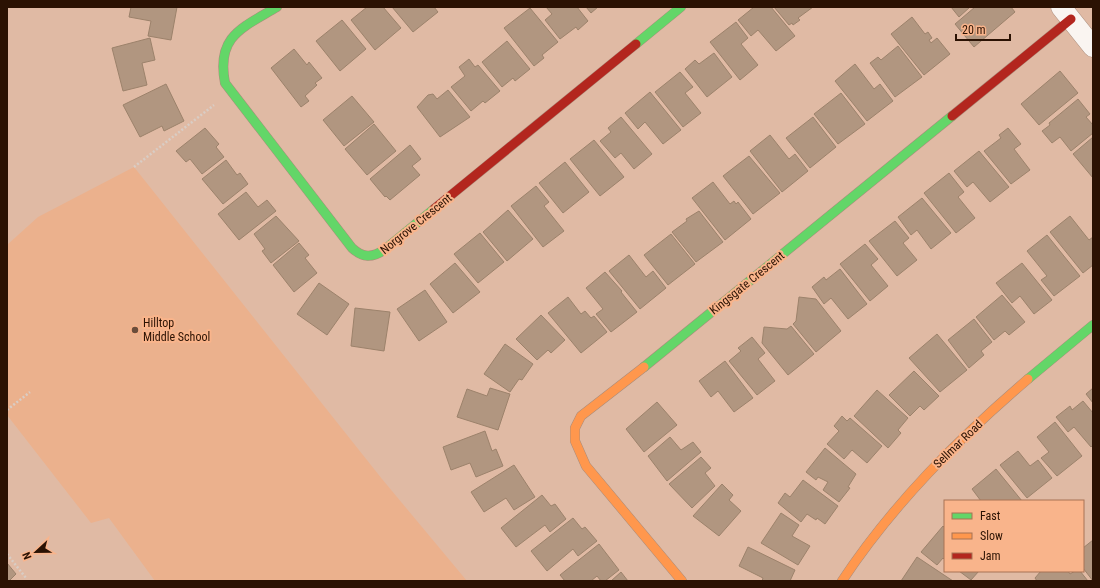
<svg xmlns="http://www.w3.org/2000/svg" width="1100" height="588" viewBox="0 0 1100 588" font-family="'Roboto Condensed',sans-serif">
	<rect width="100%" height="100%" fill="#e0baa4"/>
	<path fill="#ebb18d" d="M134,167l248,312 85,102h-312l-46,-63 -18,5 -84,-108v-170l31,-28z"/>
	<path fill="#b19680" stroke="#9c826b" d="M131,7h46l-6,33 -23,-4 3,-15 -22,-4z
		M367,7h16l18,21 -26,22 -24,-30z
		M392,7h42l4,5 -25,20z
		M546,7h31l11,14 -10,9 -2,-3 -16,12 -15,-19 7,-6z
		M586,7h12l-7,6z
		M754,7h17l24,29 -19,15 -18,-21 -7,6 -13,-16z
		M774,7h39l-15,11 2,2 -7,5 -1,-2 -3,2z
		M951,7h19l-11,10z
		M975,7h36l4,5 -41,35 -19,-23z
		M530,8l28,34 -16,13 2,3 -10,8 -30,-38z
		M912,17l13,17 3,-2 4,6 -3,2 2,3 6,-5 13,16 -26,21 -33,-41z
		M342,20l24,29 -26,22 -24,-30z
		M736,22l12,16 -7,6 17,21 -18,15 -30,-38z
		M150,38l5,22 -13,3 5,22 -24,6 -11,-43z
		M507,41l23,28 -15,12 -2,-3 -11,9 -20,-25z
		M898,46l24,31 -27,20 -25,-34 8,-6 3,3z
		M294,49l13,16 2,-3 13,16 -7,5 2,2 -12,11 4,5 -8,6 -30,-39z
		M714,53l18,24 -25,20 -22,-28 10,-9 4,4z
		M469,59l6,8 3,-2 22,26 -15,12 -2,-2 -12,10 -20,-24 14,-11 -6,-9z
		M855,64l19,25 6,-5 13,17 -26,20 -32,-40z
		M1060,71l18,22 -39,32 -18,-21z
		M680,72l13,15 -8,6 16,20 -18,14 -28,-35z
		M166,84l18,37 -20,10 -2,-5 -22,11 -17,-32z
		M448,90l22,27 -30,20 -23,-30 11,-12 5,-1 4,5z
		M650,92l31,38 -18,14 -18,-22 -7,7 -13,-16z
		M841,93l24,31 -27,20 -24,-30z
		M352,96l22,26 -30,24 -21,-26z
		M1078,99l12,15 -4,3 7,8v8l-22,18 -11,-14 -8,6 -10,-12 8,-6 -1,-2z
		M621,117l31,37 -18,15 -13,-16 -6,5 -15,-17 11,-9 -3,-4z
		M813,117l23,30 -26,21 -24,-30z
		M374,124l22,27 -29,24 -22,-26z
		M205,128l14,16 -3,3 8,10 -22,17 -12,-15 -4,3 -10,-11z
		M1008,128l13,16 -7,5 16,21 -19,14 -27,-33 17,-13 -2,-3z
		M770,135l19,24 6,-5 13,17 -26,21 -32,-41z
		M1093,137v41l-20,-24z
		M594,140l30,37 -24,19 -30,-37z
		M410,145l11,14 -9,7 8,9 -30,25 -4,-4 -1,1 -15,-18z
		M979,151l30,36 -19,15 -17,-20 -6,5 -13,-16z
		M749,156l31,37 -27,21 -30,-38z
		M226,160l11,15 3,-2 8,11 -25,20 -21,-25z
		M565,162l24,30 -26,21 -24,-30z
		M949,173l15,19 -6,5 17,21 -19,15 -32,-40z
		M713,182l17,22 4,-3 2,3 2,-2 13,17 -26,21 -33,-42z
		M536,186l13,16 -5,4 20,25 -21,16 -32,-41z
		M246,192l12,15 9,-7 9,11 -37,29 -21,-26z
		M922,198l29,35 -20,16 -14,-19 -6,5 -13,-18z
		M508,210l25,29 -26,22 -24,-29z
		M699,211l24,31 -27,20 -24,-30 15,-11 -1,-2z
		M276,216l23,25 -28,22 -9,-12 3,-2 -11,-15z
		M1070,216l19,24 4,-3v28l-10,8 -33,-41z
		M895,221l14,17 -6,5 14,17 -20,16 -28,-35z
		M480,233l24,29 -26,21 -24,-29z
		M671,234l24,30 -27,21 -24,-30z
		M1047,235l33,41 -26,20 -13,-16 6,-4 -20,-25z
		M299,243l10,12 -4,3 12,15 -23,19 -21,-27z
		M865,244l13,15 -7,6 17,21 -18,15 -30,-37z
		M629,255l17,22 7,-6 13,17 -26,21 -31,-38z
		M455,263l25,29 -27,21 -23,-29z
		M1022,263l30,37 -18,14 -14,-18 -8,7 -16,-20z
		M840,269l27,35 -19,15 -17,-21 -7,6 -12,-17 12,-10 2,3z
		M605,272l17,19 -1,1 16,20 -26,20 -15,-18 7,-5 -17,-21z
		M319,283l30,21 -22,31 -30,-21z
		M425,290l22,32 -28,19 -22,-32z
		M1002,295l23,27 -16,13 -4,-4 -11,9 -18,-23z
		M568,297l13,17 4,-3 6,7 3,-2 13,16 -26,21 -33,-40z
		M799,297l17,2 25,32 -25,21 -23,-28 3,-3z
		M355,308l35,4 -6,39 -33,-5z
		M541,315l24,25 -14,13 -3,-3 -11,10 -21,-21z
		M974,319l18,23 -11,9 3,4 -15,13 -21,-28z
		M791,326l23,28 -26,21 -26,-32 2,-16 23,2z
		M937,334l30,36 -27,22 -31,-34z
		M752,337l13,16 -7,6 17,22 -18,14 -28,-34 12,-10 -3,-3z
		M505,344l28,20 -11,16 -3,-1 -9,13 -26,-18z
		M725,361l28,37 -19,14 -16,-21 -7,6 -12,-16z
		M914,371l25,25 -15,14 -4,-4 -10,10 -21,-21z
		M490,388l20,6 -12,36 -41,-13 10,-28 20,7z
		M1093,388v15l-7,-9z
		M877,390l31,28 -10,12 3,3 -13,15 -34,-32z
		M1083,401l10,12v32l-2,2 -17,-20 -6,5 -12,-15 14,-11 2,4z
		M657,402l20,23 -33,27 -18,-23z
		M842,416l5,5 3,-3 32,28 -15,17 -15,-13 -8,9 -17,-15 12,-13 -5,-5z
		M1055,422l27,34 -25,20 -16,-18 8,-6 -12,-15z
		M485,431l7,20 4,-2 7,17 -27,11 -6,-14 -19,7 -8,-23z
		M670,437l11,13 12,-8 8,10 -34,29 -19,-25z
		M825,448l31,26 -8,13 2,1 -11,14 -16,-12 5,-8 -10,-5 -2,3 -10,-8z
		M1018,451l12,15 8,-6 14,18 -25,20 -27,-33z
		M701,457l10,11 -6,5 10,13 -23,22 -23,-24z
		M514,465l21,32 -21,13 -8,-12 -22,14 -13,-20z
		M996,469l26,32h-41l-9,-12z
		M803,480l35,26 -13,18 -8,-6 -1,2 -9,-6 -6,8 -23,-19 7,-10 5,4z
		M722,484l11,11 -4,5 12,11 -22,25 -26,-20z
		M542,495l9,11 4,-2 11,15 -16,13 -5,-7 -29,22 -15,-19z
		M781,513l18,12 -7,11 18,10 -12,19 -37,-22z
		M573,518l9,11 3,-2 12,14 -19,15 -5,-7 -26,22 -16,-20z
		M943,526l2,2v32l-2,-2 -6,7 -16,-13z
		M1093,540v41l-10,-13v-20z
		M599,544l20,26 -14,11h-4l-4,-5 -6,5h-26l-5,-6z
		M748,547l47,23 -5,11h-28l1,-3 -24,-12z
		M917,557l36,24h-52z
		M7,563l9,11 -7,7h-2z
		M959,571h20l-8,9z
		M1041,571h27l2,3 5,-3h5l8,10h-51l-2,-3z
		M621,572l7,9h-17z"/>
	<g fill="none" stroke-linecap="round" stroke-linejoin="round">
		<g stroke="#aa8c7b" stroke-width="21">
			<path id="street" d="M1061,7l32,40"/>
		</g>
		<g stroke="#aa8c7b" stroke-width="10">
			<path id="fast" d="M277,7c-35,21 -61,29 -52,76l127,165c11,10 20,10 32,2l50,-41
				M636,44l45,-37
				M644,367l308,-251
				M1028,379l65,-54"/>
		</g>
		<g stroke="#aa8c7b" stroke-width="10">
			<path id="slow" d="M644,367l-63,49 -6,12v13l11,25 96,115
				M842,581c51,-77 116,-142 186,-202"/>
		</g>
		<g stroke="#aa8c7b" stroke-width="10">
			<path id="jam" d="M952,116l119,-97
				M434,209l202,-165"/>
		</g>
		<path stroke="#d9cdc5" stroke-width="2.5" stroke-dasharray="2 2" stroke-linecap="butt" d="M134,167l80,-62
			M7,410l23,-18
			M7,554l19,24"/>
		<use href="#street" stroke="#faf5f1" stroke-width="20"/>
		<use href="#fast" stroke="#63d668" stroke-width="9"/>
		<use href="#slow" stroke="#ff974d" stroke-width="9"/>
		<use href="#jam" stroke="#b3261e" stroke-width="9"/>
	</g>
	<circle fill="#6a4d3b" stroke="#f9b48b" stroke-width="1.5" cx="135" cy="330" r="4"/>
	<g text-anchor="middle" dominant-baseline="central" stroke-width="4" stroke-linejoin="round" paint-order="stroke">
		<g font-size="12" fill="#2b1203" stroke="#f9b48b">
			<text transform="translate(416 224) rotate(-39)">Norgrove Crescent</text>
			<text transform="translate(747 283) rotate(-39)">Kingsgate Crescent</text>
			<text transform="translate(958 444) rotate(-44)">Sellmar Road</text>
		</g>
		<g font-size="12" fill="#2b1203" stroke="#f9b48b" text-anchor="start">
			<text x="143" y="323">Hilltop<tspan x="143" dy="14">Middle School</tspan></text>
		</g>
	</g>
	<rect width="1100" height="588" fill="none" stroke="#2b1203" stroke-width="16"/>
	<rect x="944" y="500" width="140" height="72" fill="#f9b48b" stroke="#a77355"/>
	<rect x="952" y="513" width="20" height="6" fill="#63d668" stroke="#a77355"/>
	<text x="980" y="520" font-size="12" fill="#2b1203">Fast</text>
	<rect x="952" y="533" width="20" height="6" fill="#ff974d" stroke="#a77355"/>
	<text x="980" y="540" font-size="12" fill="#2b1203">Slow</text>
	<rect x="952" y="553" width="20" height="6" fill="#b3261e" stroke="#a77355"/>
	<text x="980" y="560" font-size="12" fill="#2b1203">Jam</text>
	<g transform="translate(36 552) rotate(248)" stroke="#f9b48b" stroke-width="3" paint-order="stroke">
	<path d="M0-3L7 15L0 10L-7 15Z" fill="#2b1203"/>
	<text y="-6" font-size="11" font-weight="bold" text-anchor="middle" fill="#2b1203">N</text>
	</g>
	<path d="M956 34v6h54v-6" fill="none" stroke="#2b1203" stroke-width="2"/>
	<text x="962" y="34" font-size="12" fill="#2b1203" stroke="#f9b48b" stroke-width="3" paint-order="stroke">20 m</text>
</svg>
